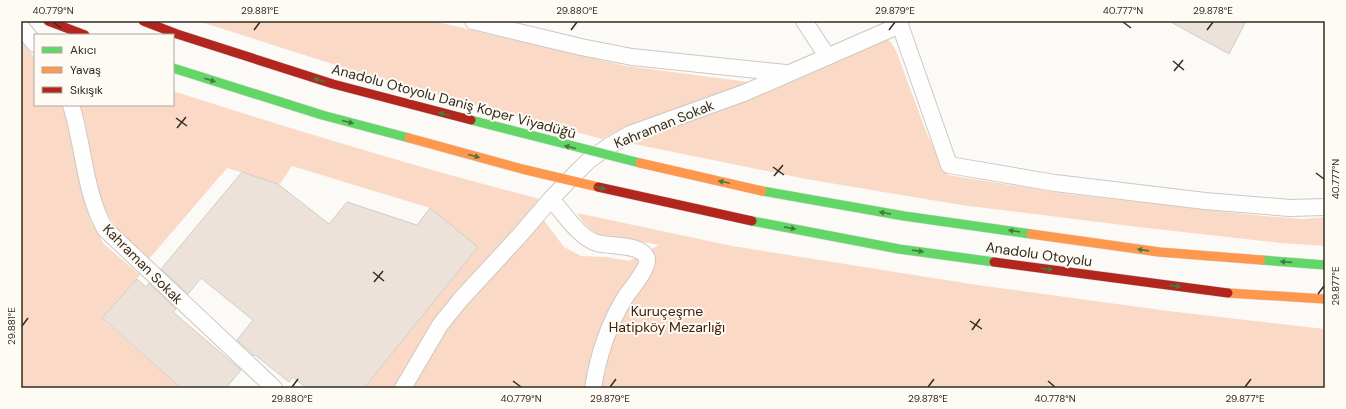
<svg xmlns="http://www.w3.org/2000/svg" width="1346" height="409" viewBox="0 0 1346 409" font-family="'DM Sans',sans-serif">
	<rect width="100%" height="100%" fill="#fcfaf7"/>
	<path fill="#fad9c6" d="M198,21h235l193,45 123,16 -128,47 -19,10 -117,-31 -121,-34z
		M885,38l6,4 6,11 30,81 21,41 119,19 196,22 40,3 22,-2v29l-44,-3 -143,-16 -177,-22 -155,-26 -177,-36z
		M21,41l14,17v47h29l1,2 25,113 14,24 36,31 -38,44 79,69h-160z
		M173,91c121,39 243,76 367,108l-80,91 -49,71 -16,27h-31l114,-141 -48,-39 -138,-42 -12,18 -53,-16 -78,91c-10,-9 -27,-22 -35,-34 -23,-35 -21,-81 -34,-120h93z
		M577,213l155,33 245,39 191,26 157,18v59h-916l42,-68 92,-101 21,28 17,9 25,1 23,4 30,-16c-18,-5 -52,-2 -66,-14 -7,-5 -12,-12 -16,-18z"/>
	<path fill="#ece2d9" stroke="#d2cdc7" d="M1169,21h77l-17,33z
		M242,172l36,12 51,40 18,-22 70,23 13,-17 48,39 -114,141h-58l-13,-11 -4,5 -34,-27 -1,1 -17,-16 16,-20 -52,-42 -13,16 -27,-25z
		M137,279l9,8 3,-4 27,26 -3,3 68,58 -15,18h-45l-79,-70z"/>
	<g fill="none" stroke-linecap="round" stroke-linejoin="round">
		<g stroke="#ccc8c1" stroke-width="18">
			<path id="street" d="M473,21l108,26 51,10 154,16
				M804,21l23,35
				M900,25l49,140 106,18 150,18 85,7 35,-1
				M21,27l14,17
				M71,105c13,41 13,86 34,124l169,159
				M551,199c12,13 28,39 46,44 13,4 46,0 50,16 2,8 -16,30 -21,37 -17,27 -28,61 -33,92
				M403,388l37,-63 21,-26 59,-64 31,-36 24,-25 13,-13 21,-15 21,-12 114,-41 156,-68v-4"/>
		</g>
		<g stroke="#d9d7d4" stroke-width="10">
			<path id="fast" d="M762,191l142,25 127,18
				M752,221l147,28 95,13
				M1261,260l64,5"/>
		</g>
		<g stroke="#d9d7d4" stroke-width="10">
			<path id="slow" d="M1031,234l128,18 102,8
				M1228,293l97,6"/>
		</g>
		<g stroke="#d9d7d4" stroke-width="10">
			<path id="jam" d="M48,21l37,14
				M994,262l234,31"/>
		</g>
		<use href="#street" stroke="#fffefe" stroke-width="16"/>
		<use href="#fast" stroke="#63d668" stroke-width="9"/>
		<use href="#slow" stroke="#ff974d" stroke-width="9"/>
		<use href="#jam" stroke="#b3261e" stroke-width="9"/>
		<g stroke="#d9d7d4" stroke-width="10" stroke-linecap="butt">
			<path id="fast-bridge" d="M173,68l149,47 87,23
				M471,120l169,43"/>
		</g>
		<g stroke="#d9d7d4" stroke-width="10" stroke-linecap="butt">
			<path id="slow-bridge" d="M409,138l113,31 76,18
				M640,163l122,28"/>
		</g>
		<g stroke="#d9d7d4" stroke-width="10" stroke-linecap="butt">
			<path id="jam-bridge" d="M143,21l34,13 156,50 138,36
				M598,187l154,34"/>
		</g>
		<use href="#fast-bridge" stroke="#63d668" stroke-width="9"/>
		<use href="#slow-bridge" stroke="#ff974d" stroke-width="9"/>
		<use href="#jam-bridge" stroke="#b3261e" stroke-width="9"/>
	</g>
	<defs><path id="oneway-solid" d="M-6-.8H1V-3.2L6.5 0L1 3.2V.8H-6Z"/></defs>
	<g fill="#487840">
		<use href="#oneway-solid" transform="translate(210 80) rotate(17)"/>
		<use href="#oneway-solid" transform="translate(319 80) rotate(-162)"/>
		<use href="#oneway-solid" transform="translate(444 114) rotate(-165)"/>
		<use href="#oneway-solid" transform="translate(348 122) rotate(15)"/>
		<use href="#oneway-solid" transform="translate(570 147) rotate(-166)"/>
		<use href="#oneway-solid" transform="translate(474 156) rotate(15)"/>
		<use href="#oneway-solid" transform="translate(724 182) rotate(-168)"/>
		<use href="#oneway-solid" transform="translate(600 188) rotate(14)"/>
		<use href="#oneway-solid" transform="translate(885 213) rotate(-170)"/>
		<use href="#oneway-solid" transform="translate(790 228) rotate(11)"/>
		<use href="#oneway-solid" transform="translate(1014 231) rotate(-172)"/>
		<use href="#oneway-solid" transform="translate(1143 250) rotate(-172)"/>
		<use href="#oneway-solid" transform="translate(918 251) rotate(8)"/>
		<use href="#oneway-solid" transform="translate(1286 262) rotate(-176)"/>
		<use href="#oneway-solid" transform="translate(1047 269) rotate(8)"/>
		<use href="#oneway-solid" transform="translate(1175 286) rotate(8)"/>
	</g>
	<path fill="none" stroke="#322c20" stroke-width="1.5" d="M53,22l8,6M1123,22l8,6M254,30l6,-8M571,30l6,-8M889,30l6,-8M1207,30l6,-8M1173,61l11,9M1174,71l9,-11M176,118l11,8M177,128l9,-11M773,167l11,8M1316,173l8,6M774,176l9,-11M373,272l11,9M374,282l9,-11M1318,294l6,-8M970,321l12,8M22,326l6,-8M972,330l8,-11M513,381l8,6M1048,381l7,6M292,387l6,-8M610,387l6,-8M928,387l6,-8M1245,387l6,-8"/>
	<g text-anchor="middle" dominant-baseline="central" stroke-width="4" stroke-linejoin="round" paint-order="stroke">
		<g font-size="14" fill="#322c20" stroke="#fefbf5">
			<text transform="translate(454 101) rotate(15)">Anadolu Otoyolu Daniş Koper Viyadüğü</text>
			<text transform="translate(664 124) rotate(-22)">Kahraman Sokak</text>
			<text transform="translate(1039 254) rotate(8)">Anadolu Otoyolu</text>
			<text transform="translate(143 264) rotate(45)">Kahraman Sokak</text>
		</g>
		<g font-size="14" fill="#43200a" stroke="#fefbf5">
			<text x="667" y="311">Kuruçeşme<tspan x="667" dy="16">Hatipköy Mezarlığı</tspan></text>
		</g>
	</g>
	<rect width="1346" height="409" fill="none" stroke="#fefbf5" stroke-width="44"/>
	<rect x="34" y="34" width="140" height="72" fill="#fefbf5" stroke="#aca8a0"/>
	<rect x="42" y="47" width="20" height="6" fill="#63d668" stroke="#aca8a0"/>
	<text x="70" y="54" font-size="12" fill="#322c20">Akıcı</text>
	<rect x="42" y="67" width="20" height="6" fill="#ff974d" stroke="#aca8a0"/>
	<text x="70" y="74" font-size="12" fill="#322c20">Yavaş</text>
	<rect x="42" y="87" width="20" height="6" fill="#b3261e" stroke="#aca8a0"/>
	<text x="70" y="94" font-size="12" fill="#322c20">Sıkışık</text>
	<rect x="22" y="22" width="1302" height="365" fill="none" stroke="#322c20" stroke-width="1.5"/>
	<g font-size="10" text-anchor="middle" fill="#322c20">
		<text x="53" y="14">40.779°N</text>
		<text x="260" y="14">29.881°E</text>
		<text x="577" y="14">29.880°E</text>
		<text x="895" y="14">29.879°E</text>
		<text x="1123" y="14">40.777°N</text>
		<text x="1213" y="14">29.878°E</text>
		<text transform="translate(1335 179) rotate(-90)" y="4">40.777°N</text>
		<text transform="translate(1335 286) rotate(-90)" y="4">29.877°E</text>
		<text transform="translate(11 326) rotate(-90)" y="4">29.881°E</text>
		<text x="292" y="402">29.880°E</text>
		<text x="521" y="402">40.779°N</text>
		<text x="610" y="402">29.879°E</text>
		<text x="928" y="402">29.878°E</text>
		<text x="1055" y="402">40.778°N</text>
		<text x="1245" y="402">29.877°E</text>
	</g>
</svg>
